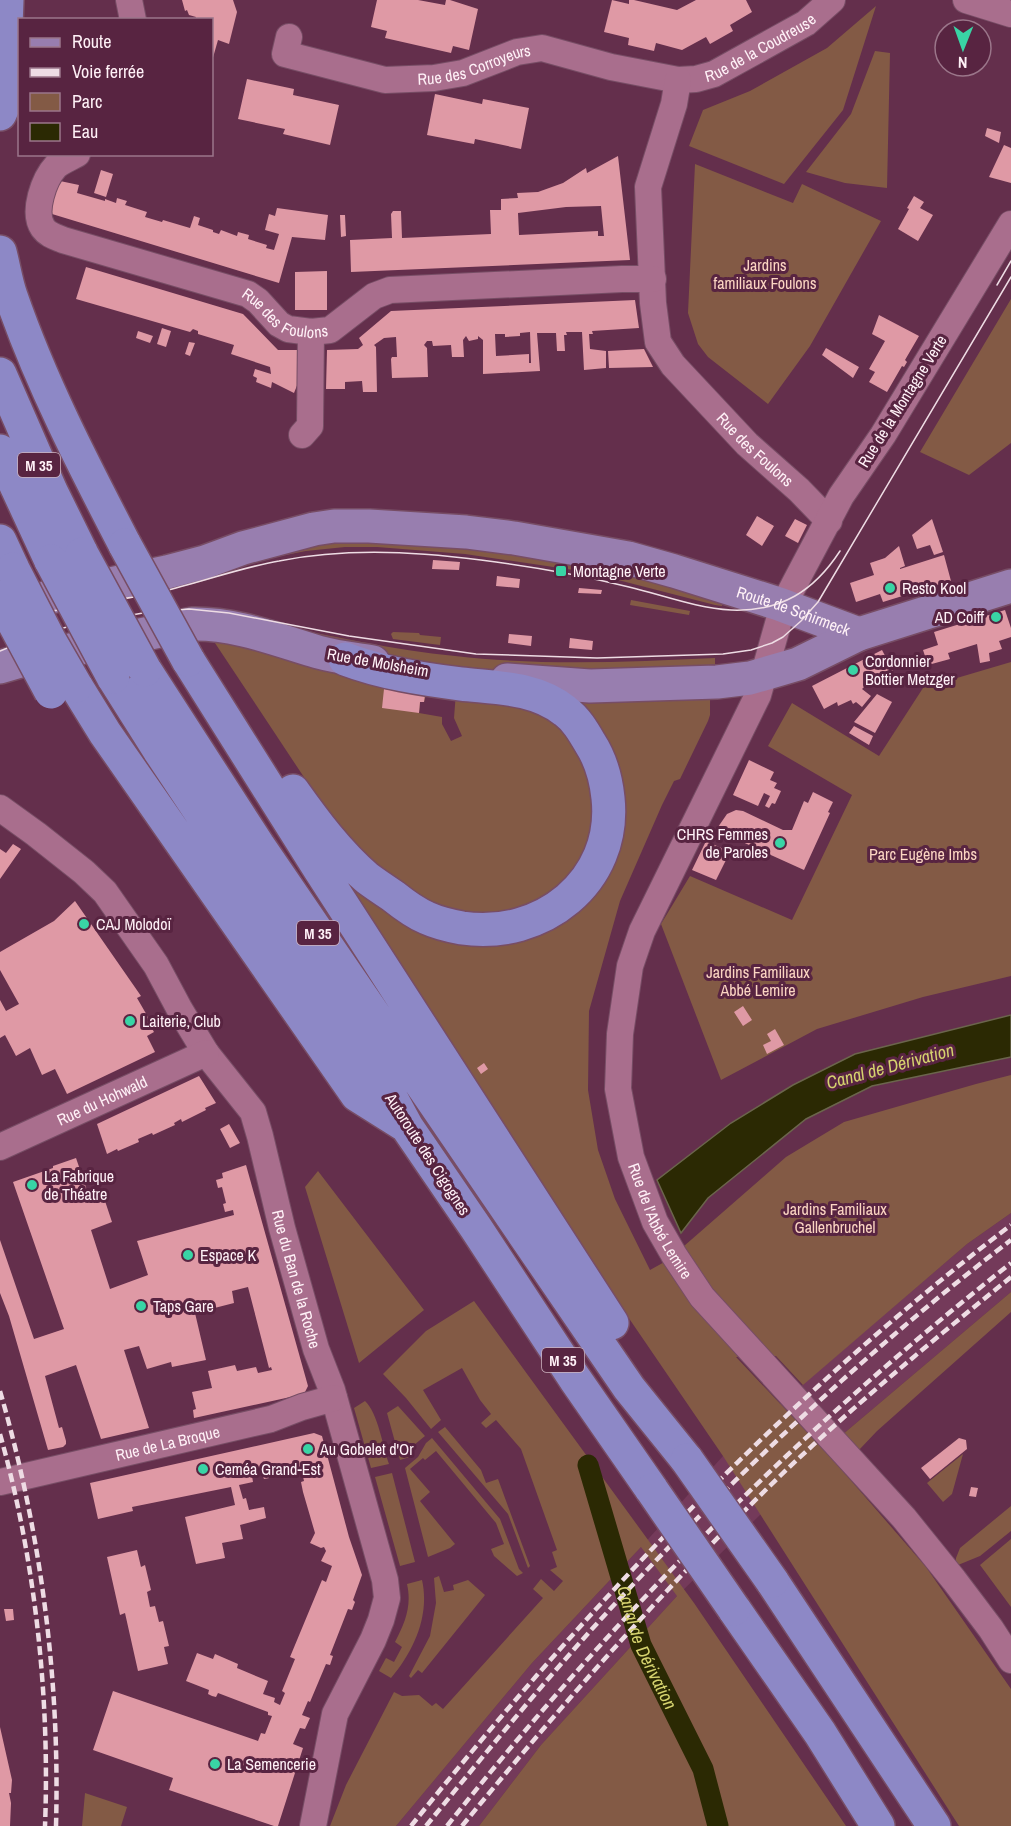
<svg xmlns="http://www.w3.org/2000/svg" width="1011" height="1826" viewBox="0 0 1011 1826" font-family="'Archivo Narrow',sans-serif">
	<rect width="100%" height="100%" fill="#642f4c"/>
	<path fill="#743a5a" d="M1011,1213v79l-169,143 -165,161 -136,149 -62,81h-83l136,-163 109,-116 82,-91 58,-53 186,-159z"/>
	<path fill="#835a45" d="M876,6l-33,104 -59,74 -95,-38 14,-36 47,-19 77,-43z
		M875,51l15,2 -3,135 -42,-5 -39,-11 45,-58z
		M695,164l98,39 9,-19 79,37 -71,125 -42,58 -60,-47 -10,-13 -10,-31z
		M1011,299v144l-42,32 -49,-23z
		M342,536l220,20 161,44 -1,6 -7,-1 -128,-33 -122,-18 -88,-7h-32l-39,4 -56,11z
		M631,600l59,11 -1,4 -59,-10z
		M271,624c61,12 123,26 184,32 87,10 173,6 260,2v13l-87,6 -172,-8 -79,-14z
		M393,632l26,1 1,2 21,2 -1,8 -47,-6 -2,-5z
		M209,634l217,61 -2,7h-4l-1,11 23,4v7l9,17 11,-5 -8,-18 2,-26 87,16 47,55 4,71 -25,46 -32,23 -54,15 -50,-12 -40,-26 -56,-53z
		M1011,662v314l-88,21 -106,32 -96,51 -60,-156 29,-48 102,44 60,-125 -84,-49 24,-43 87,53 44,-68z
		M710,693v22l-2,6 -28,58 -6,2 -12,24 -42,96 -31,110 -1,79 10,60 17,49 35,71 18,-10 118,-103 58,-35 132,-38 35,-9v138l-44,31 -164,141 -27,-29 -40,1 98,104 92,106 85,122v137h-52l-236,-370 -224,-328 -166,-266 126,78 143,-58 -19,-169 -5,-15z
		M318,1171l106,139 -65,53 -54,-176z
		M1011,1292v20l-134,119 -18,19 -17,-15z
		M474,1301l220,302 152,223h-367l62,-81 136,-149 -36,-49 -109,116 -136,163h-66l16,-41 48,-93 8,4 17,-1 13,11 4,-3 7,6 100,-111 -10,-9 8,-10 13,12 9,-10 -13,-11 7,-3 -5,-15 5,-2 -36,-101 -25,-29 -10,8 -5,-5 10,-9 -11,-14 -18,-32 -39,22 18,30 -10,9 -25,-31 -23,-24 43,-43z
		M365,1401c13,12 18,46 24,63l-18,4 -17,-60z
		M398,1406l27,30 -11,9 -4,12 -10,3 -13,-47z
		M445,1427l36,43 5,13 12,-4 32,87 -2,2 -20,-54 -70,-82z
		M432,1438l68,81 19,50 4,4 -6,3 -23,-20 -3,-7 13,-5 -8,-21 -60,-72 -11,9 -2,-2 -13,11 20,23 -10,9 35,43 -5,4 -22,9 -23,-89 13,-11 8,-14z
		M963,1454l-11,40 -9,8 -16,-19z
		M392,1473l23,89 -15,4 -25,-89z
		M1011,1506v25l-31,25 -22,9 -2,-1v-6l4,-10z
		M1011,1539v68l-31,-42z
		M439,1576l5,16 10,-2 -1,-5 15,-5 17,15 -63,78 -4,-3 -7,8 -2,-2 21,-40 6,-33 -2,-25z
		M422,1580c8,35 -8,71 -31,98l-12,-7 7,-13 8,4 8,-15 -7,-5c10,-19 17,-36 12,-58z
		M85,1793l42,14 -6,19h-39z"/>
	<path fill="#2b2903" stroke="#6b654c" stroke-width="1.5" d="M1011,1015v42l-139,29 -66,33 -98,79 -27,35 -24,-53 74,-57 62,-38 62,-31z"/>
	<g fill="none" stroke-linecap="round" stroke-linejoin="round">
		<path stroke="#2b2903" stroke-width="21" id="s1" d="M588,1465l53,180 62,124 15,57"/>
	</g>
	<path fill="#df99a5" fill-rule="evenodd" d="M182,0h51l4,12 -8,32 -11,-4 -6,21v-41h-17l1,-3 -7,-2 -2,-5 -2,1z
		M377,0h41l27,5 1,-5h4l28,9 -9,41 -16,-4 -2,7 -66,-15 2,-7 -16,-4z
		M612,0l17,4v-4h5l43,10 19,-10h50l6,12 -22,13 3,6 -23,13 -4,-7 -24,13 -26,-7 -2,8 -26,-6 1,-7 -25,-6z
		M247,79l47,10 -1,6 46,10 -9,40 -47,-11 2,-5 -47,-10z
		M435,94l47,10 1,-5 46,9 -8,41 -46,-10 -1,5 -47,-9z
		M987,128l14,4 -2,11 -14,-7z
		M1004,145l7,3v35l-22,-6z
		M618,156l12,104 -279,12 -1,-32 42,-2 -1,-24 2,-3h8l1,27 89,-4 -1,-24h11v-11l17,-1 -1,-5 21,-1 25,-9 23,-15 1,5zM601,206l3,30h-6v-5l-79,4 -1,-22 48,-6z
		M101,170l12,4 -7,23 -12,-4z
		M60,181l19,4 -2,8 28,8v-2l11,4 1,-5 10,3 -2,4 22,7 -2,5 17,5 1,-2 27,8 4,-12 6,2 -2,7 15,5v2l6,2 2,-4 16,6 1,-4 11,3 -1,4 19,6 -1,3 8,2 5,-16 -14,-4 4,-16 6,2 2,-8 51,7 -3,25 -33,-3 -13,46 -227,-69 -1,-16z
		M914,196l10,6 -4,6 13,7 -15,26 -20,-12 11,-20 -2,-1z
		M340,215h5l1,21 -5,1z
		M86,267l157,47 35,36h19l1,33 -4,10 -22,-11 -1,6 -15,-6 1,-4 -4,-2 2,-7 16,5 -1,-7 -39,-13 3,-9 -36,-11v-3l-5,-2 -3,3 -114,-33z
		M327,271v39h-32v-38z
		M635,300l4,28 -47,3 1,3h-4l1,15 16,2v17l-22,2 -2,-38h-16l1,3h-3l1,16h-8l-1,-18h-19l3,38 -57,3v-34l-5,-4v3l-9,2 -3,-5 -3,4 1,17h-12l-1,-12 -18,1 -1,-5h-5l-3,4 3,3 1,29 -36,1 -1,-19 1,-2h5l-1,-20 -12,1 -10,7 2,2 1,45h-14l-1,-11 -17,1v7h-19l1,-39 31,-1 5,-4 -4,-7 32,-27zM530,332l1,31h-2v-9l-33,2 -1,-22h10v3l15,-1v-3z
		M879,315l40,21 -14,24 2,2 -3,5 -2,-1 -15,26 -18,-10 6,-10 -6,-3 16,-28 -13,-7z
		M162,328l9,3 -5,16 -9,-3z
		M138,331l15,5 -3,7 -14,-5z
		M189,342l6,1 -5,13 -5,-2z
		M826,348l33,19 -6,11 -31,-23z
		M644,349l9,18 -44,1 -1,-17z
		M757,516l17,10 -12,20 -16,-11z
		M795,519l12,6 -9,18 -13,-7z
		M932,519l11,33 -9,3 -4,-10 -13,4 -5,-14z
		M899,546l6,20 -5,2v1l44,-14 7,26 -68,21 -3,-8 -24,8 -6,-19 24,-8 -4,-12 15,-5z
		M433,560l27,2 -1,8 -27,-1z
		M497,576l23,3 -1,9 -23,-2z
		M579,588l23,2 -1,4 -23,-1z
		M1005,610l6,18v9l-12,4 3,8 -13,4 1,8 -10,2 -3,-19 -29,9 2,6 -22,6 -5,-15 15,-5 -4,-13z
		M509,634l23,2 -1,10 -23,-3z
		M570,638l23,3 -1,9 -23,-2z
		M882,650l11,21 -26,13 -5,5 9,7 -9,11 -6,-5 -3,2 -2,-4 -13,6 -1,-4 -13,7 -12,-23z
		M384,689l41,6 -1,7h-4l-1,11 -37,-5z
		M877,694l15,8 -17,31 -21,-11z
		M854,726l19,10 -4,9 -20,-12z
		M749,760l25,12 -4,8 7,3 -3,5 7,3 -6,13 -3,-1 -3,5 -4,-2 5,-10 -6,-3 -6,13 -25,-11z
		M813,792l20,10 -5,10 2,1 -26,57 -88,-40 11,-16 9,-4 7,1 40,19h9l12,-29 4,2z
		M706,841l24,11 -14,28 -24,-10z
		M13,844l8,5 -21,30v-30l6,4z
		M75,901l66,95 -4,2 15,26 -2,1 4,7 -7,4 8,16 -88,42 -12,-25 -13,6 -12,-27 -14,8 -11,-21 -5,3v-38l6,11 13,-7 -19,-34v-18l54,-31z
		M743,1006l9,14 -9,6 -9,-14z
		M775,1029l9,16 -17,9 -4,-9 8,-4 -4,-7z
		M484,1063l4,6 -7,5 -4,-6z
		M199,1076l17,27 -11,5 1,2 -24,12 -1,-3 -7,4 1,2 -22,10 -1,-2 -14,6 1,3 -21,9 -1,-2 -10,5 -10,-30z
		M229,1124l11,19 -10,5 -10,-19z
		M76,1158l14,41 13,-4 9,27 -21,8 19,59 38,-14 -11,-34 97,-26 -1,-5 -8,2 -2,-8 3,-1 -4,-16 -4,1 -2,-8 7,-2 -1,-5 24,-8 62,221 -4,8 -110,24 -1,-8 3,-1 -4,-17 20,-4 -4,-17 27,-6 2,6 19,-4 2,6 14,-3 -1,-3 -2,1 -21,-81 -16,4 2,12 -39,10 11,47 -34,7 -1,-5 -24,7 -8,-23 -15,4 25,78 -48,11 -25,-74 -31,11 14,52 3,-1 4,14v3l-3,3 -15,3 -39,-134 -9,-23v-53l34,99 30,-10 -51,-147 40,-14v-2z
		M314,1433l8,3 27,101 13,38 -9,25 2,2 -3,8 -4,-1 -18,46 3,1 -3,9 -4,-1 -16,38 -2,-1 -6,14 8,3 -5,11 -5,-1 -7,16 10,4 -25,78h-4l-105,-36 4,-12 -80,-28 20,-59 145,50 3,-8 4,1 7,-18 -4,-1v-3l-50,-19 -2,4 -4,-1 -4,-2 1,-4 -23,-9 11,-28 16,6 2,-5 23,10 -1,4 31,13 -5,13 12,4 -1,4 6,3 5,-12 -3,-2 13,-32 -5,-2 32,-77 4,2 6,-16 -11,-5 5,-10 -2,-4 -3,1 -11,-5 5,-10 -12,-41 -2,-10 3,-1 -3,-14 -17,3 1,5 -21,4 -2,-5 -10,2 1,6 -14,3 4,14 3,-1 3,12 15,-3 2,11 -26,7 3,14 -21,4 3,15 -29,6 -11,-47 50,-12 -4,-18 -99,20 1,4 -35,8 -8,-36z
		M959,1438l7,2 1,9 -37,30 -9,-11z
		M971,1487l7,1 -2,9 -7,-1z
		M137,1550l4,17 4,-2 6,25 -4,2 3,15 5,-1 4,16 4,-1 6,25 -5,1 4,17 -30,7 -13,-58 -5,2 -13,-58z
		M4,1609h9l1,11 -8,1z
		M0,1727l12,53 -1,13h-2l2,10 -1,23h-10z"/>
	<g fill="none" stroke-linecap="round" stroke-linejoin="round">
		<g stroke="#774d65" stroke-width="28">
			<g id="minor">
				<path d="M129,0l4,20"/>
				<path d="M966,0l45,14"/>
				<path id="s2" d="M289,37l-4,17 100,26 49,-2 29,-5 54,-21 25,-4 69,19 67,13 18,-1 18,-5 92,-51 26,-23"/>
				<path id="s3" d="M678,80l-4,24 -26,83 5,116 5,39 15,23 74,79 52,46 30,31"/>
				<path id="s4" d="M77,154c-7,4 -15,7 -21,12 -12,13 -24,46 -13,62 5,7 13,9 20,12l185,54 10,7 21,23 9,5 23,3 19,-2 44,-34 16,-6 232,-11h31"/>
				<path id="s5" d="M1011,224l-128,211 -42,61 -44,83 -14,27 -25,89 -116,236 -12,35 -10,68 -2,55 13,68 24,65 19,33 28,42 202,221 50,62 37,49 20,31"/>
				<path d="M302,435l8,-9 1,-94"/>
				<path id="s6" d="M0,808l36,26 48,38 21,20 51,73 24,45 26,43 47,59 7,24 22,92 34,121 16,41 53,190 2,18 -6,22 -8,20 -38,74 -22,112"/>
				<path id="s7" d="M0,1147l206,-94"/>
				<path id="s8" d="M0,1482l271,-63 31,-12 32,-9"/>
			</g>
		</g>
		<g stroke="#774d65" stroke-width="36">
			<g id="major">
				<path id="s9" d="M5,610l40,-12 122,-26 38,-10 38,-14 71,-19 20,-3h35l97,6 48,6 114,20 46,13 105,33 80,30"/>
				<path d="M0,667l24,-7 168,-36c44,-1 85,16 126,28 18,5 36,7 55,10"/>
				<path d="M507,680l83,6 127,-4 33,-4 48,-14 61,-30 152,-48"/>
			</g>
		</g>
		<g stroke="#774d65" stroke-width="36">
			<path id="highway" d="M0,114l3,-7 4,-107
				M0,252c4,15 6,30 11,44 30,87 72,168 114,249
				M0,374l51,117 31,63
				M0,451l51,110
				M0,541l13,28
				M188,660l132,210 292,453
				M145,670l113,175 371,543 58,72
				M113,677l46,73 151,227 71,102 26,48 69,101 99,151 77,111
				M76,686l29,47 252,362 46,29
				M293,791c22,31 45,62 74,87 8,6 17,12 26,18 10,8 22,17 34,22 11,5 24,8 35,10 79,12 155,-46 146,-130 -2,-20 -7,-38 -18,-55 -7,-12 -14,-24 -25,-32 -30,-24 -69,-23 -104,-27 -39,-5 -79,-11 -116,-25
				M772,1581l162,245
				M734,1609l86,124 58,93"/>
		</g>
		<use href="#minor" stroke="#a96e8d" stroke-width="26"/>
		<use href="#major" stroke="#987eaf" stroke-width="33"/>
		<use href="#highway" stroke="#8d88c6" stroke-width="33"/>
		<path stroke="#eedce4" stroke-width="1.5" d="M997,285l14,-24
			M0,623c52,-15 107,-20 160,-31 40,-9 78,-24 119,-31 71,-14 145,-9 217,1 45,6 89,14 133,25 34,8 67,21 102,23 50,2 83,-19 109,-59
			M0,651l46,-19 34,-8 63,-11 46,-4 40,4 120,23 127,18 121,4 126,-4 28,-4 21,-7 11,-6 18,-16 17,-19 193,-325"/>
		<path stroke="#eedce4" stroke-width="4.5" stroke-dasharray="9 4.5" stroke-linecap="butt" d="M0,1391c41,142 60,288 56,435
			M0,1434c35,125 50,262 45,392
			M411,1826c177,-221 374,-429 600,-601
			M426,1826c71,-87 142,-174 219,-254 114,-119 235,-232 366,-332
			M447,1826c166,-210 354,-398 564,-563
			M462,1826c100,-122 204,-240 318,-350 73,-70 152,-135 231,-199"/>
		<g stroke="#774d65" stroke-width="36" stroke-linecap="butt">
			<path id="highway-bridge" d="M125,545l63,115
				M82,554l63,116
				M51,561l62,116
				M13,569l37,72 26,45
				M0,597l51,95
				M687,1460l85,121
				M652,1490l82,119"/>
		</g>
		<use href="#highway-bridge" stroke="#8d88c6" stroke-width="33"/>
	</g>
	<g fill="#39d4a5" stroke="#582441" stroke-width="2">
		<rect x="555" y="565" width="12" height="12" rx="3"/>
		<circle cx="890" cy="588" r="6"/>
		<circle cx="996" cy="617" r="6"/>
		<circle cx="853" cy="670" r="6"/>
		<circle cx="780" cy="843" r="6"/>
		<circle cx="84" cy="924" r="6"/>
		<circle cx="130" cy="1021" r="6"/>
		<circle cx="32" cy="1185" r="6"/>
		<circle cx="188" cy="1255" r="6"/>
		<circle cx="141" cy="1306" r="6"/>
		<circle cx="308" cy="1449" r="6"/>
		<circle cx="203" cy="1469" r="6"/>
		<circle cx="215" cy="1764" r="6"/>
	</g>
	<g text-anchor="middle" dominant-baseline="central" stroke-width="6" stroke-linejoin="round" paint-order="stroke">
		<g fill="#582441" stroke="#cdb4c0" stroke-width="1.5">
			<rect x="18" y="453" width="42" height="24" rx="4.5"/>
			<rect x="297" y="921" width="42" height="24" rx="4.5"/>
			<rect x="542" y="1348" width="42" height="24" rx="4.5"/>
		</g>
		<g font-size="15" font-weight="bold" fill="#fff1f7">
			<text x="39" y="465">M 35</text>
			<text x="318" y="933">M 35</text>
			<text x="563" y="1360">M 35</text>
		</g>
		<g font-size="16" fill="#fff1f7" stroke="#582441">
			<text stroke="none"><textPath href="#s2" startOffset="512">Rue de la Coudreuse</textPath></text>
			<text stroke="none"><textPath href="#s2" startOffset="212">Rue des Corroyeurs</textPath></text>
			<text stroke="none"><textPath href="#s4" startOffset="352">Rue des Foulons</textPath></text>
			<text transform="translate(902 401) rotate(-58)">Rue de la Montagne Verte</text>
			<text stroke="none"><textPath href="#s3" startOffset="412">Rue des Foulons</textPath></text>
			<text stroke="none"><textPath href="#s9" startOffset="810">Route de Schirmeck</textPath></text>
			<text transform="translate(378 662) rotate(10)">Rue de Molsheim</text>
			<text stroke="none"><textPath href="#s7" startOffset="112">Rue du Hohwald</textPath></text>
			<text transform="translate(428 1154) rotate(57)">Autoroute des Cigognes</text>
			<text stroke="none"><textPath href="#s5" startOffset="1101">Rue de l'Abbé Lemire</textPath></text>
			<text stroke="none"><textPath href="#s6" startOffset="573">Rue du Ban de la Roche</textPath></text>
			<text stroke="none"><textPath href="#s8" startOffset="172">Rue de La Broque</textPath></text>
		</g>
		<g font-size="16" fill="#fbd5c2" stroke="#582441">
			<text x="765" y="265">Jardins<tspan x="765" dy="18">familiaux Foulons</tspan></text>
			<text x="923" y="854">Parc Eugène Imbs</text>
			<text x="758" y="972">Jardins Familiaux<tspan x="758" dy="18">Abbé Lemire</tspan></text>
			<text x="835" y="1209">Jardins Familiaux<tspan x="835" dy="18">Gallenbruchel</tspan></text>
		</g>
		<g font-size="16" fill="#fff1f7" stroke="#582441" text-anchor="start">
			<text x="573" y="571">Montagne Verte</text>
			<text x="902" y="588">Resto Kool</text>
			<text x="984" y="617" text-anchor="end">AD Coiff</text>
			<text x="865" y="661">Cordonnier<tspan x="865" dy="18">Bottier Metzger</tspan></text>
			<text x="768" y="834" text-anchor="end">CHRS Femmes<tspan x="768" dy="18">de Paroles</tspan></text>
			<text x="96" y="924">CAJ Molodoï</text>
			<text x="142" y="1021">Laiterie, Club</text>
			<text x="44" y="1176">La Fabrique<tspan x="44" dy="18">de Théatre</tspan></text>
			<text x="200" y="1255">Espace K</text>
			<text x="153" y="1306">Taps Gare</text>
			<text x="320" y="1449">Au Gobelet d'Or</text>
			<text x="215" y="1469">Ceméa Grand-Est</text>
			<text x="227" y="1764">La Semencerie</text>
		</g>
		<g font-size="18" font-style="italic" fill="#d5d26e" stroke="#582441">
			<text transform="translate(890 1066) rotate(-15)">Canal de Dérivation</text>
			<text stroke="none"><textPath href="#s1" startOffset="192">Canal de Dérivation</textPath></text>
		</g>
	</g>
	<rect x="18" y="18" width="195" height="138" fill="#582441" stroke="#9b768a" stroke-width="1.5"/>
	<rect x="30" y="38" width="30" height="9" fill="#987eaf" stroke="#9b768a" stroke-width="1.5"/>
	<text x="72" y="48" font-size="18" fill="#fff1f7">Route</text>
	<rect x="30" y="68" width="30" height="9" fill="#eedce4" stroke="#9b768a" stroke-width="1.5"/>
	<text x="72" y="78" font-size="18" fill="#fff1f7">Voie ferrée</text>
	<rect x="30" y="93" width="30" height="18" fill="#835a45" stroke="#9b768a" stroke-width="1.5"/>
	<text x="72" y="108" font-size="18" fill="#fff1f7">Parc</text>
	<rect x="30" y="123" width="30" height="18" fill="#2b2903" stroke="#9b768a" stroke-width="1.5"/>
	<text x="72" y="138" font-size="18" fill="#fff1f7">Eau</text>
	<g transform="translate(963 48) rotate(181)"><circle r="28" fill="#582441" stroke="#9b768a" stroke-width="1.5"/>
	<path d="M0-4.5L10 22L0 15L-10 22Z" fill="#39d4a5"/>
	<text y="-9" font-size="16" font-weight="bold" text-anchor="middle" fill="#fff1f7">N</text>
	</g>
</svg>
